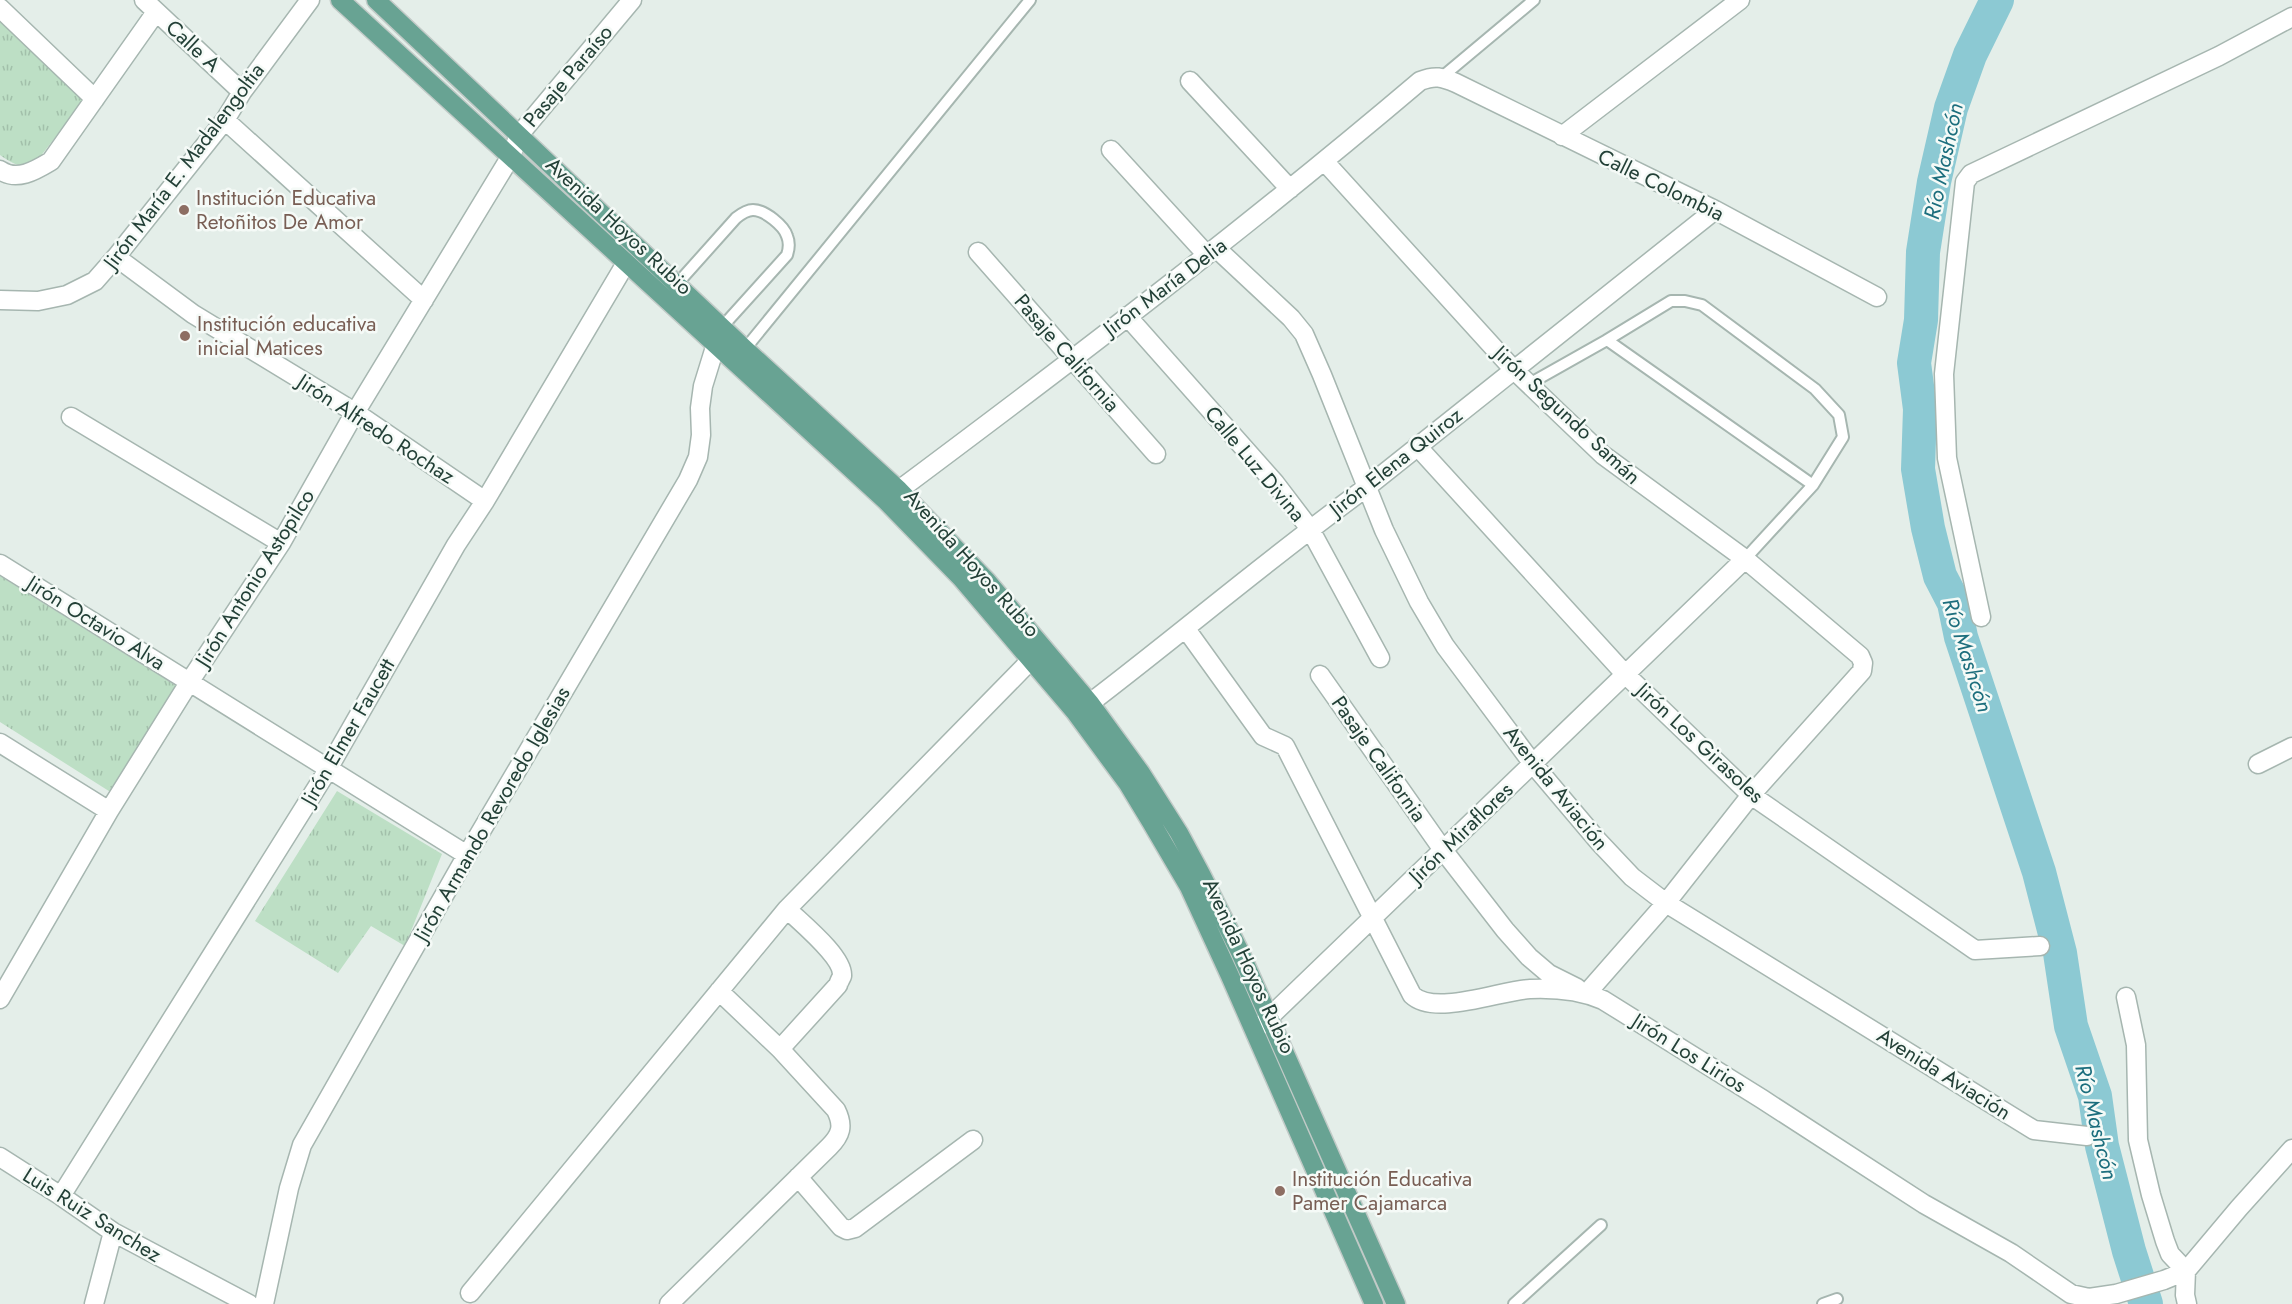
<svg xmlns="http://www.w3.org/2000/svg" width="2292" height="1304" viewBox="0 0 2292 1304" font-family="Jost,sans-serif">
	<defs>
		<pattern id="park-tufts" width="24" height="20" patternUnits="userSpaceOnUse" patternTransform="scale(1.5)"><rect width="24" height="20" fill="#bddfc5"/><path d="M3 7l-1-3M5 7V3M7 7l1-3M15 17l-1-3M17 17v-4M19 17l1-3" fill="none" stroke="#a2c0aa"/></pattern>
	</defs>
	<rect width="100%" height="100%" fill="#e4eee9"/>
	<path fill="url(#park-tufts)" d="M0,19l84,81 -44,57c-16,14 -24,9 -40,-2z
		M0,576l178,111 -66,106 -112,-71z
		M337,791l105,63 -37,92 -34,-20 -33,47 -83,-52z"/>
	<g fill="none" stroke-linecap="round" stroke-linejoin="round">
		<path stroke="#8cc9d3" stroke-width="34" d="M1997,0l-27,55 -19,53 -17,74 -11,70 -2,68 -7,43 6,46 -2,60 10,59 12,48 14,27 7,34 78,235 21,81 11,73 24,70 7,50 27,105 17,53"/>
		<g stroke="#a6b6b0" stroke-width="14">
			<path id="lane" d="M1442,77l92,-77
				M677,284l59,-66c5,-4 11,-8 17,-8 12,0 31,16 34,26 3,7 2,13 0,19l-65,72
				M1607,340l206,145
				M745,349l285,-349
				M1529,384l78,-44 64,-39h14l17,4 113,84 24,26 4,22 -30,48 -68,74
				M1514,1304l87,-79
				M1823,1304l14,-5"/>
		</g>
		<g stroke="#a6b6b0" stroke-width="21">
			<path id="street" d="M144,0l98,92
				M0,8l95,91
				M1190,81l100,108
				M225,120l199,180
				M1562,136l178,-136
				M1111,150l96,105
				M1325,162l188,207 90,86 142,104 115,97 3,7 -1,8 -111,124 -85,108 -79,90
				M0,170c17,12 36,0 51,-9l105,-149
				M1216,248l75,70 13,16 18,41 62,155 35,72 26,44 88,118 66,78 33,35 34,26 368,227 53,6
				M978,252l178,202
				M116,257l77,57 163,99 129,88
				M0,300l38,1 29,-6 28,-14 21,-24 109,-137 17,-28 68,-92
				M1127,316l148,167 35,46 70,129
				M71,417l210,126
				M1417,446l208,228 126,121 224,155 65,-4
				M887,499c181,-135 361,-272 533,-418 15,-6 22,-4 36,2l259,127 162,87
				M0,564l467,291
				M1981,617l-34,-159 -3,-84 21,-192 6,-8 248,-118 73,-39
				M1186,629l77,107 22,10 127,249c23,22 90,-5 118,-6 24,-1 52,2 73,11l159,99 162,105 87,49 60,41 18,4 27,-4 48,-14 22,-9 53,-63 53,-59
				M1320,675l123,175 62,80 24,27 20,17 28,14
				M1076,711l14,-8c93,-71 182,-147 277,-216l348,-277
				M0,743l109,68
				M2258,764l34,-17
				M2126,997l10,48 2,95 13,55 14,46 5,13 16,17 -1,24 2,9
				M0,999l109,-188 81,-130 91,-138 69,-122 161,-265 8,-21 113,-135
				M1255,1031l490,-472
				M780,1049l58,-64c0,-1 3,-7 4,-9 2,-19 -42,-54 -55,-67
				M0,1157l61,39 52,36 136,72
				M798,1177l43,50 6,3 8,-2 118,-88
				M61,1196l263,-420 132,-231 29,-44 141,-238
				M470,1293l317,-384 243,-248
				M94,1304l19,-72
				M264,1304l25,-116 13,-43 165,-290 221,-375 10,-23 3,-22 -1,-27 3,-22 17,-55
				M669,1304l160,-157c12,-12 15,-21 7,-37l-56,-61 -61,-58"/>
		</g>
		<g stroke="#c1cac7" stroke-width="21">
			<path id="primary" d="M340,0l545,500 76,78 114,134 53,72 23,38 38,65 41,89 144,328
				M376,0l369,349 154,141 88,91 103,122 51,70 38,60 22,41 39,78 156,352"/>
		</g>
		<use href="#lane" stroke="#fff" stroke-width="10"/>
		<use href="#street" stroke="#fff" stroke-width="18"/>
		<use href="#primary" stroke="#68a393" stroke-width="18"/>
	</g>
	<g fill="#8d6e63" stroke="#f5faf7" stroke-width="2">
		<circle cx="184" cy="210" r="6"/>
		<circle cx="185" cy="336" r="6"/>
		<circle cx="1280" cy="1191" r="6"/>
	</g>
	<g text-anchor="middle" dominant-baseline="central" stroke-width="5" stroke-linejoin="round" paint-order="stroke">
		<g font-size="21" fill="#234037" stroke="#f5faf7">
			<text transform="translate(193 46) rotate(43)">Calle A</text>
			<text transform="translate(568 76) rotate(-50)">Pasaje Paraíso</text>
			<text transform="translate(184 166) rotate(-53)">Jirón María E. Madalengoltia</text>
			<text transform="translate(1661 185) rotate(26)">Calle Colombia</text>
			<text transform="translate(619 226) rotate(43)">Avenida Hoyos Rubio</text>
			<text transform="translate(1165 287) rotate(-37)">Jirón María Delia</text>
			<text transform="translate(1067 353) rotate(49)">Pasaje California</text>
			<text transform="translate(1567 415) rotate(43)">Jirón Segundo Samán</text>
			<text transform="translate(376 429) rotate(33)">Jirón Alfredo Rochaz</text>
			<text transform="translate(1396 462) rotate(-38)">Jirón Elena Quiroz</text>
			<text transform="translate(1255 464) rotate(50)">Calle Luz Divina</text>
			<text transform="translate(972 563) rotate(48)">Avenida Hoyos Rubio</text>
			<text transform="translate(255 578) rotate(-58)">Jirón Antonio Astopilco</text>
			<text transform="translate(96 623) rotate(32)">Jirón Octavio Alva</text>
			<text transform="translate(348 732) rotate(-60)">Jirón Elmer Faucett</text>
			<text transform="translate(1700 743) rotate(43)">Jirón Los Girasoles</text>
			<text transform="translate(1379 759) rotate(55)">Pasaje California</text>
			<text transform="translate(1556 788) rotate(51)">Avenida Aviación</text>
			<text transform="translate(492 814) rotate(-60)">Jirón Armando Revoredo Iglesias</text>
			<text transform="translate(1461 833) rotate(-44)">Jirón Miraflores</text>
			<text transform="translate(1249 966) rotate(65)">Avenida Hoyos Rubio</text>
			<text transform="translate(1689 1053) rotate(32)">Jirón Los Lirios</text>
			<text transform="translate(1944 1074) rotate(32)">Avenida Aviación</text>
			<text transform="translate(92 1215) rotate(32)">Luis Ruiz Sanchez</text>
		</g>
		<g font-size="21" fill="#785e54" stroke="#f5faf7" text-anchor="start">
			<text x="196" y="198">Institución Educativa<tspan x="196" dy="24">Retoñitos De Amor</tspan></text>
			<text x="197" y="324">Institución educativa<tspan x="197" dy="24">inicial Matices</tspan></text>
			<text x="1292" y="1179">Institución Educativa<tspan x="1292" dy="24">Pamer Cajamarca</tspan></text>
		</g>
		<g font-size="22" font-style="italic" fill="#1c6e7d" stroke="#f5faf7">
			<text transform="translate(1943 161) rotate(-78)">Río Mashcón</text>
			<text transform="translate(1968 655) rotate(72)">Río Mashcón</text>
			<text transform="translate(2097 1122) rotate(76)">Río Mashcón</text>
		</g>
	</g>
</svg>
